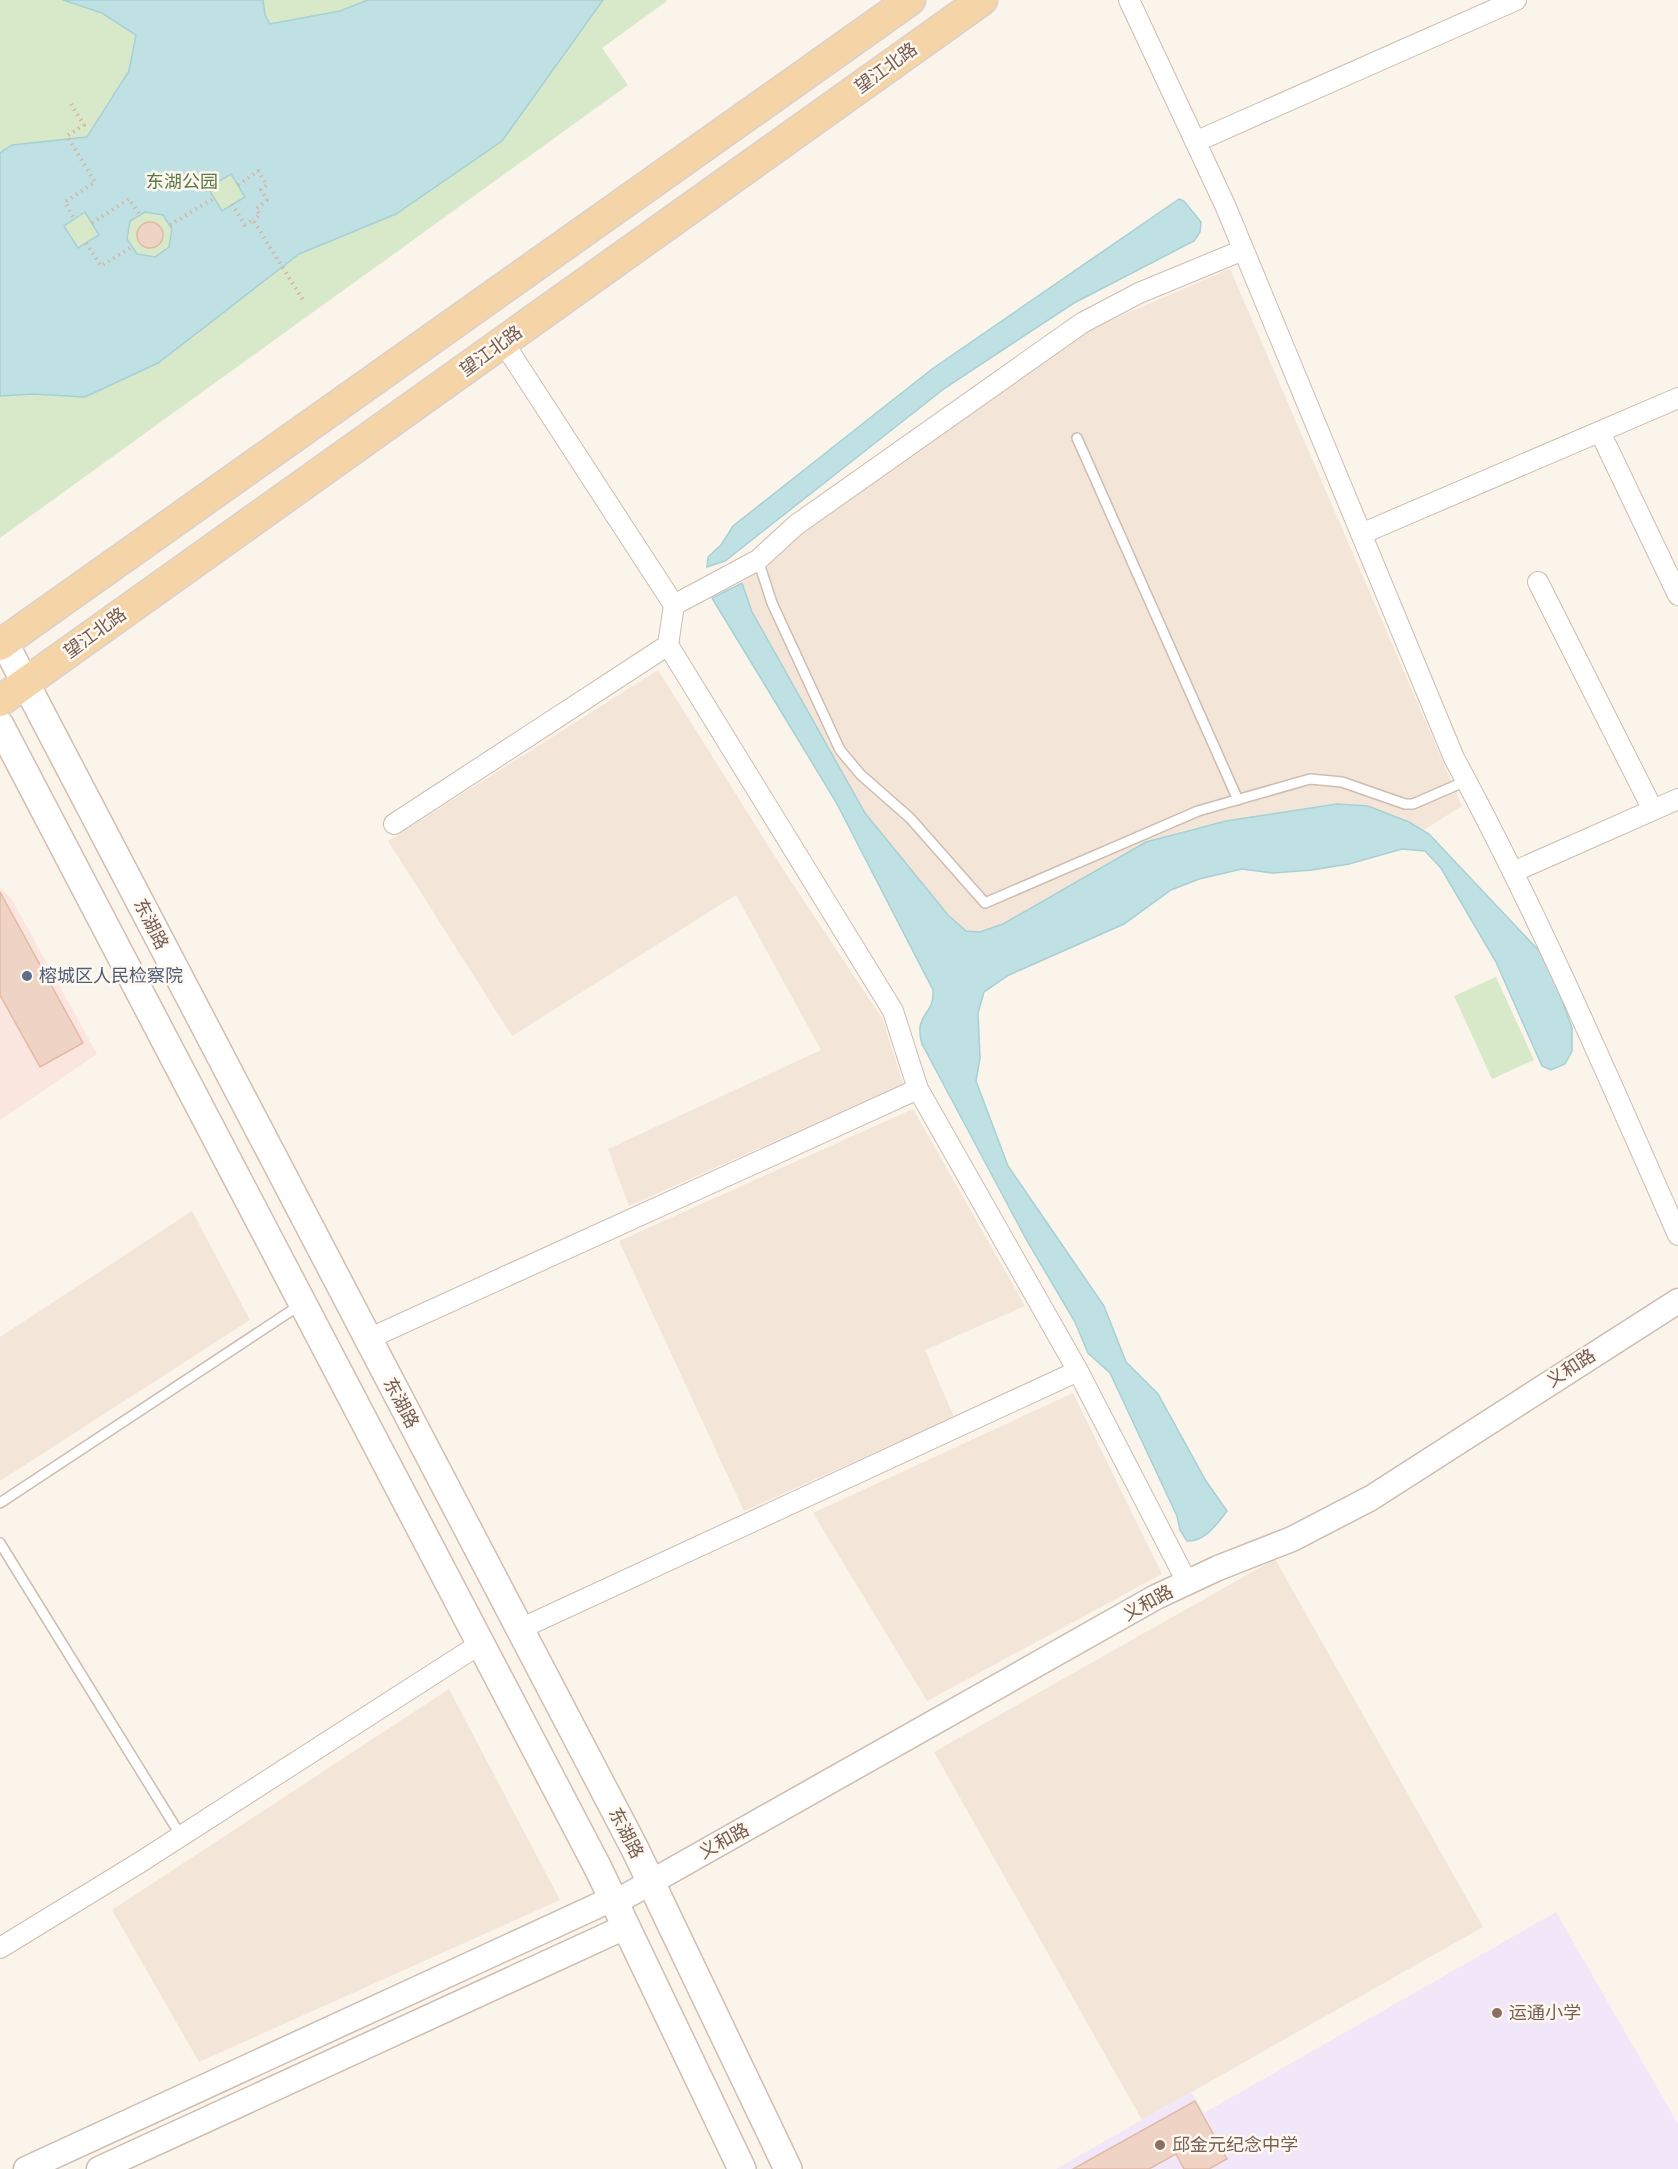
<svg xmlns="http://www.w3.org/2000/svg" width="1678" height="2169" viewBox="0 0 1678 2169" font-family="Jost,'Noto Sans SC',sans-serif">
	<rect width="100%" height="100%" fill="#fbf4ea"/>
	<path fill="#f3e6d9" d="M1230,269l232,537 -38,24 -35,-17 -36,-9 -160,24 -47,14 -142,82 -24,8 -14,-1 -18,-16 -83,-102 -113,-201 -10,-29 55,-46 291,-207z
		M658,670l123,196 102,154 20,64 -274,122 -21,-57 213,-99 -85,-155 -224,141 -124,-195z
		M913,1109l112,197 -100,44 29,67 -210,94 -125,-270z
		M192,1211l58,109 -250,161v-144z
		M1073,1393l89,181 -235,127 -114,-188z
		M1275,1559l208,368 -341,193 -208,-368z
		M449,1689l111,211 -361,162 -87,-152z"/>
	<path fill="#fbe6df" d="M0,888l11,10 86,156 -97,66z"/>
	<path fill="#f1e7f8" d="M1556,1912l122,212v45h-622l135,-77 13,21z"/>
	<path fill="#d7e9c9" d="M0,0h666l1,1 -65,47 26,37 -628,453z
		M1496,977l38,83 -42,19 -38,-83z"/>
	<path fill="#c0e1e4" stroke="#a6d0d5" stroke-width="1.5" fill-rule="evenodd" d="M63,0h200l2,15 5,9 70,-13 28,-11h235l-101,141 -106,73 -97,40 -141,109 -73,34 -52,-3 -33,2v-243l12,-8 75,-8 42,-66 7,-36 -34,-22zM231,174l14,23 -23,14 -14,-23zM85,212l14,23 -21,13 -14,-22zM145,212l18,3 9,14 -3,18 -14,10 -18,-3 -10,-15 3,-18z
		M1179,199l5,2 17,21 -1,10 -6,9 -120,62 -129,85 -220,173 -18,6 1,-10 13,-12 12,-19 199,-157z
		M742,583l10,29 113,201 83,102 18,16 14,1 23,-8 143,-82 80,-21 111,-17 31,2 41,16 20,12 113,120 9,16 21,58v23l-7,13 -14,6 -9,-4 -46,-104 -55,-94 -16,-17 -23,-2 -53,15 -37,6 -39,3 -31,-4 -43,10 -28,11 -47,34 -115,51 -25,17 -6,21 2,45 -4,23 32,85 96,140 22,56 32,32 48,87 21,30c-10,13 -22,31 -40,30l-7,-11 -3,-14 -67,-143 -22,-20 -13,-31 -49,-83 -104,-195c-9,-32 13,-27 11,-54l-97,-188 -124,-204z"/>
	<path fill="#efd3c4" stroke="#e1b9a5" stroke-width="1.5" d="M137 235a13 13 0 1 1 26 0a13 13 0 1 1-26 0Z
		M0,892l83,151 -43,24 -40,-72z
		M1195,2101l32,58 -18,10h-25l-8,-15 -27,15h-76z"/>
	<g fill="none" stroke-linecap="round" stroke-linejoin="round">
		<g stroke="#cdbcb1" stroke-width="12">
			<path id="service" d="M1077,438l161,362
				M758,560l14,43 68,147 21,25 49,43 75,85 213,-92 112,-32 32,3 63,22h8l53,-23
				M0,1503l300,-198
				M0,1543l181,293"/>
		</g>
		<g stroke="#cdbcb1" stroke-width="22">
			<path id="minor" d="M1129,0l96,205 229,553c84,155 153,316 224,477
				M1195,142l321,-142
				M503,342l171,263 -6,40 225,366 25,78 160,282 109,211
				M1600,432l78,163
				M1361,534l317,-136
				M1538,582l115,228
				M674,605l84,-45 38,-35 286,-202 57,-30 104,-43
				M394,824l274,-179
				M1513,872l165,-73
				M368,1339l550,-250
				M520,1629l558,-258
				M0,1948l139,-85 341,-219"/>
		</g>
		<g stroke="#cdbcb1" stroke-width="27">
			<path id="tertiary" d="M614,1903l542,-306 62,-29 74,-29 79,-41 307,-197
				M26,2169l586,-270
				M99,2169l526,-242"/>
		</g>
		<g stroke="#d2beb1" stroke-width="30">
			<path id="secondary" d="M4,642l631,1207 153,320
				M0,725l598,1143 144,301"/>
		</g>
		<g stroke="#d8d1ce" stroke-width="33">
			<path id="primary" d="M0,645l910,-645
				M0,701l982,-701"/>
		</g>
		<path stroke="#d4b6a6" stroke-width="4" stroke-dasharray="1.5 4.5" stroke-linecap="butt" d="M71,104l13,21 -17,11 28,46 -30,20 9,17
			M238,185l20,-14 9,14 -6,5 6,10 -11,9 4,6 -7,5
			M232,204l13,21 8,-5 50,80
			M92,223l37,-24 11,16
			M170,225l44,-27
			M86,243l15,23 31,-19"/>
		<use href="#service" stroke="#fff" stroke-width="9"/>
		<use href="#minor" stroke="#fff" stroke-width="20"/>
		<use href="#tertiary" stroke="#fff" stroke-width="24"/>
		<use href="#secondary" stroke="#fff" stroke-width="27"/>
		<use href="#primary" stroke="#f5d5a8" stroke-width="30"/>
	</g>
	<circle fill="#5c6f8a" stroke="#fef8f1" stroke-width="2" cx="27" cy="976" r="6"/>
	<g fill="#8d6e63" stroke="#fef8f1" stroke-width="2">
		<circle cx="1497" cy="2013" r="6"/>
		<circle cx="1160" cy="2145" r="6"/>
	</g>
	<g text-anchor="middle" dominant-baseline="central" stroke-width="5" stroke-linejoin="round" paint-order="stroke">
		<g font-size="18" fill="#755b4f" stroke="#fef8f1">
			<text transform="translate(886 68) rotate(-36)">望江北路</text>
			<text transform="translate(491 351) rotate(-36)">望江北路</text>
			<text transform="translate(95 633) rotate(-36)">望江北路</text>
			<text transform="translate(151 924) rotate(63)">东湖路</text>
			<text transform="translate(1571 1368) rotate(-33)">义和路</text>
			<text transform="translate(401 1403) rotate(62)">东湖路</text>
			<text transform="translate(1148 1603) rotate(-29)">义和路</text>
			<text transform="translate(626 1833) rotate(63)">东湖路</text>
			<text transform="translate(724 1841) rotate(-29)">义和路</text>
		</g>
		<g font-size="18" fill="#587a47" stroke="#fef8f1">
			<text x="182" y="182">东湖公园</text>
		</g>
		<g font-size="18" fill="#4e5e75" stroke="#fef8f1" text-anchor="start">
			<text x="39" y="976">榕城区人民检察院</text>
		</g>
		<g font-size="18" fill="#785e54" stroke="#fef8f1" text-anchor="start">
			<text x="1509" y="2013">运通小学</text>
			<text x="1172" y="2145">邱金元纪念中学</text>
		</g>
	</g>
</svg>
